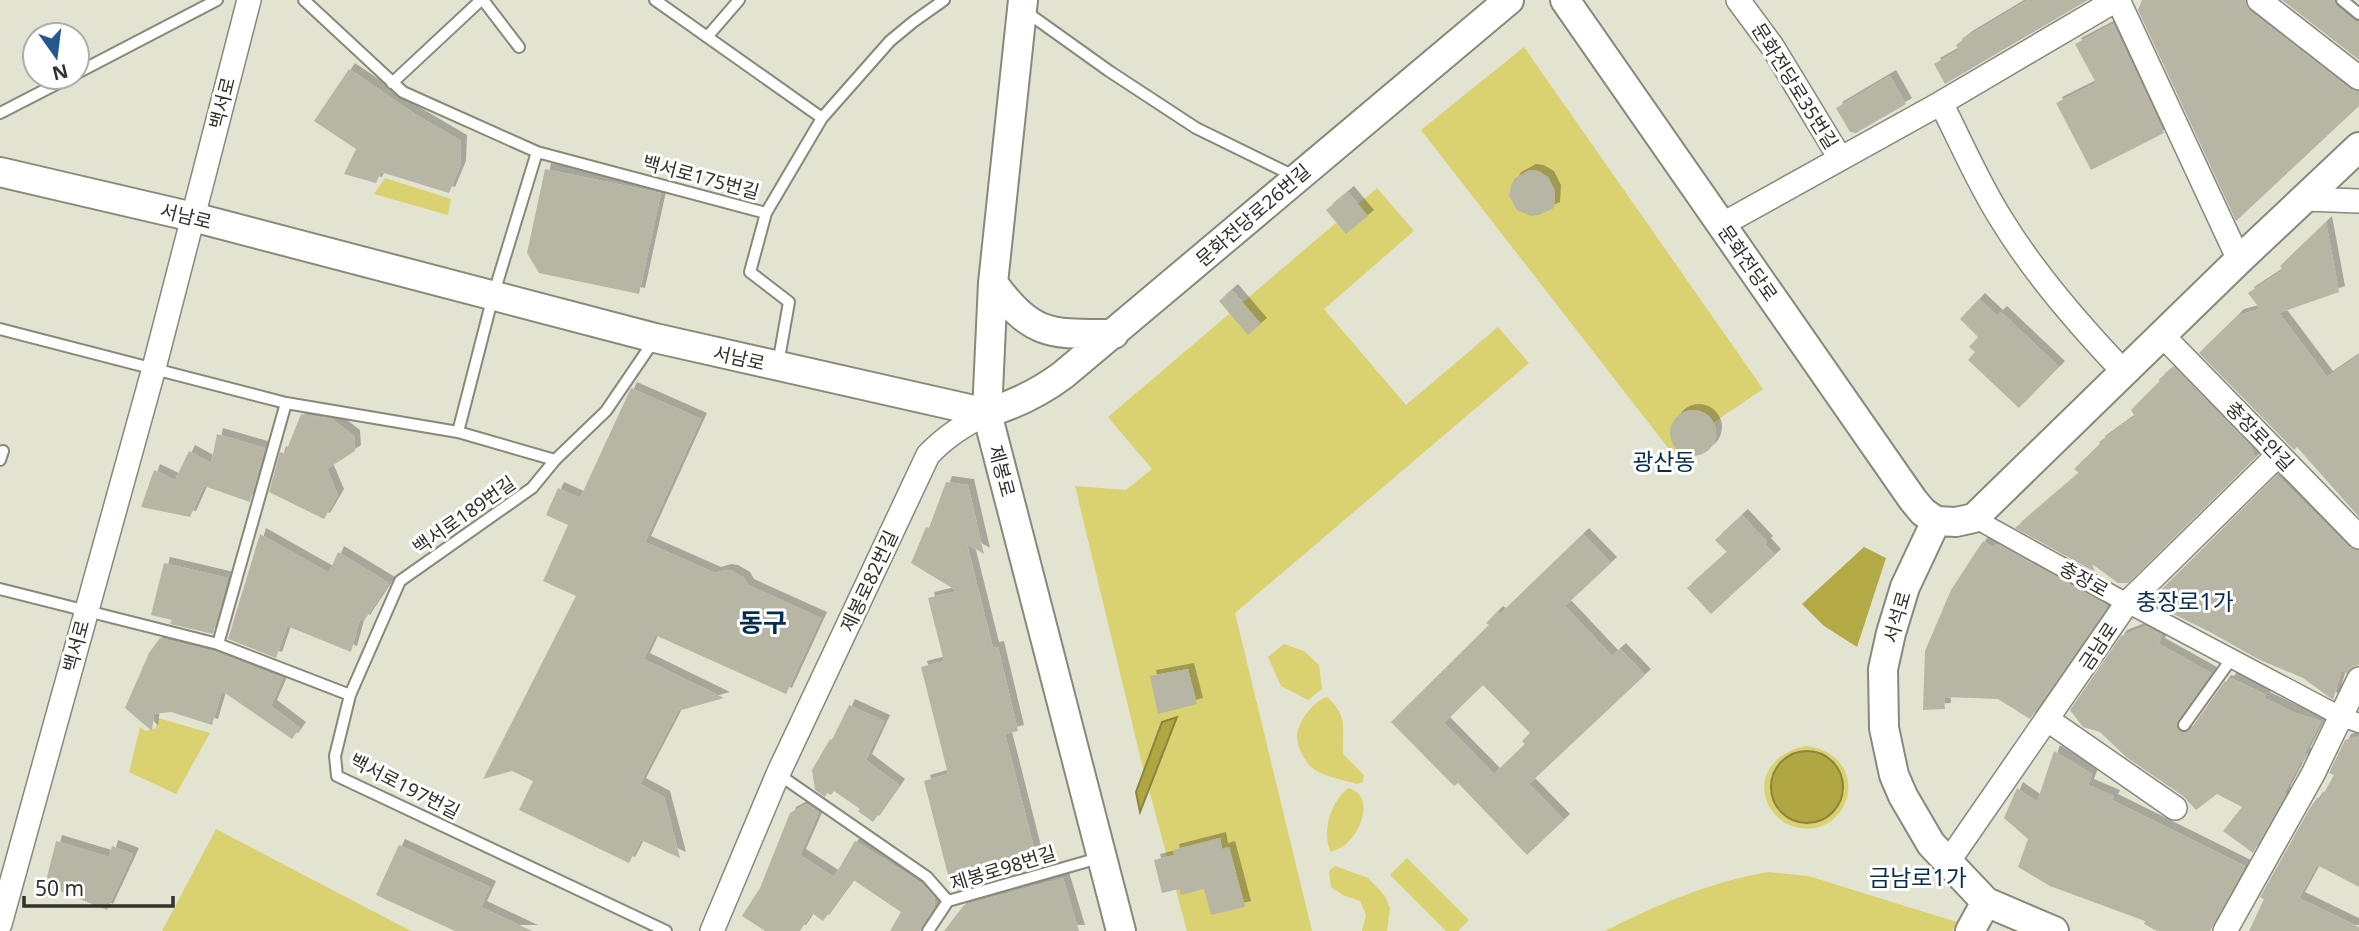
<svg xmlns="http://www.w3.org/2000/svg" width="2359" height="931" viewBox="0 0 2359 931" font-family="'Noto Sans','Noto Sans KR',sans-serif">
	<defs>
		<filter id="shadow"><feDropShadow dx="6" dy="-6" stdDeviation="0" flood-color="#0004"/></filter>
	</defs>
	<rect width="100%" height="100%" fill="#e3e3d2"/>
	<path fill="#dad170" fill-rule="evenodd" d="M1524,47l239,342 -50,34c-9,-12 -19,-15 -33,-9 -11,10 -13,23 -3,36l-5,3 -251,-323z
		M385,178l66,21 -3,16 -74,-21z
		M1377,188l37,43 -90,78 82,96 92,-78 31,36 -294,250 77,318h-125l-46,-171 -66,-274 51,4 26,-21 -44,-52z
		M1284,644l20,7 15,14 3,24 -14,11 -27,-14 -13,-29z
		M1327,697c22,20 15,31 16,57l21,21 -1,7 -6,2c-13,-4 -37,-8 -47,-18 -6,-6 -14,-22 -13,-31 1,-13 17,-35 30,-38z
		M158,718l52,15 -34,61 -47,-22 11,-45 6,4 10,-3z
		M1806,746c71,10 43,99 -14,80 -10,-3 -19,-12 -24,-22 -13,-30 10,-53 38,-58zM1808,751l36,40c-4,15 -9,21 -24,26 -7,2 -15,6 -21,5 -38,-5 -39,-64 9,-71z
		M1349,788c24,8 14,38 1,52 -5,6 -12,9 -19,12 -10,-18 0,-53 18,-64z
		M216,829l195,102h-249z
		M1407,858l62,62 -11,11h-12l-56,-56z
		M1335,866l33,12 17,18 5,13 -3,22h-25l4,-16 -6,-14 -17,-6 -12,-8 -2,-16z
		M1769,872l39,4 149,46 -5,9h-347c51,-26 108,-50 164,-59z"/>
	<path fill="#b3aa46" d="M1864,547l22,11 -29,89 -33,-21 -22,-22z"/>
	<path fill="#b0a743" stroke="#8a843c" stroke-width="2" d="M1177,717l-37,95 -4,-20 26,-70z
		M1771 787a36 36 0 1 1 72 0a36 36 0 1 1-72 0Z"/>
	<path fill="#b7b6a5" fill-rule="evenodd" filter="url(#shadow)" d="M2028,0h60l-143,84 -11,-20 25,-14 -3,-5 12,-9z
		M2142,0h103l5,11 100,78 9,3v14l-123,115 -98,-211z
		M2282,0h52l3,6 22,16v38z
		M2113,24l51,109 -73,37 -35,-67 40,-20 -21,-39z
		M349,69l66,45 46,27 -1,26 -11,26 -68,-21 -5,11 -32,-9 12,-25 -42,-28z
		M1890,76l16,28 -50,29 -6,-1 -14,-24z
		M545,169l116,24 -22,101 -100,-21 -12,-20z
		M1530,170l8,1 10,6 7,14 -1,17 -15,7 -8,1 -14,-6 -8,-14 2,-11 4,-7z
		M1348,192l20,24 -22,18 -20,-24z
		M2326,222l13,70 -60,21 48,64 32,-22v162l-62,-70 -3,3 -95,-97 39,-38 22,-6 -12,-16 35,-23 -3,-4z
		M1232,290l29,34 -13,11 -29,-34z
		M1979,299l18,17 4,-4 58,55 -40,41 -51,-48 7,-8 -6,-5 9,-10 -18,-18z
		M2174,367l77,79 4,12 -127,125h-10l-26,-19 3,8 -80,-44 64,-55 -5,-4 26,-25 -1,-2 36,-26 -4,-6 29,-29 -2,-1z
		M631,388l70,31 -56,123 70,31 10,-3 7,1 12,7 4,7 73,33 -35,76 -131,-59 -11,24 80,39 -46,13 -38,73 24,13 16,61 -39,-18 -12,23 -110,-53 14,-29 -21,-10 -29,8 93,-183 -33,-15 25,-56 -22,-10 12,-27 22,10z
		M1670 433a23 23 0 1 1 46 0a23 23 0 1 1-46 0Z
		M301,414l31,5 22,17 1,15 -28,18 11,26 -14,24 -55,-27 11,-40 5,2z
		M217,434l48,14 -15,54 -46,-16 -14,31 -49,-10 13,-37 21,10 14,-29 22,12z
		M2277,475l72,72 10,4v114l-7,2 -6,7 -4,-5 -9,31 -30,-22 -45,-19 -48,-27 -61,-30z
		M946,482l22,3 16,69 -17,-10 26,104 5,-1 20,84 -13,3 30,118 -87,23 -24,-94 24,-7 -27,-107 23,-6 -16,-63 29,-7 -46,-28 15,-36 3,1z
		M1742,515l25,27 -2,2 10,11 -64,59 -24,-26 40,-36 -12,-12z
		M260,534l69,39 9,-21 51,31 -25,38 -4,-2 -9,33 -64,-26 -11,32 -48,-19z
		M1583,534l28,29 -46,43 47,50 8,-7 25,26 -116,109 35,36 -37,35 -69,-72 -4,3 -63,-64 98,-97 -3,-2 11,-11 3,2zM1483,685l47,48 -8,8 3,3 -31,30 -50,-51z
		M1983,541l10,6 4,-3 108,60 1,4 -76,111 -32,-20 -54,-2 1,12 -22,1 2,-59 26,-61z
		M164,563l64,15 -15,56 -43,-10 2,-4 -21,-5z
		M2146,626l16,9 -3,9 52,29 -33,47 -1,8 3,4h7l3,-2 35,-49 3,1 3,-4 35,17 -2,3 31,15 26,8 -17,33 4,-1 -5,9 -2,-1 -17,32 2,1 -33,59 -30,-22 19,-24 -25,-13 -21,16 -13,-14 -57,-39 -26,-25 -17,-5 -13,-17 51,-74z
		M160,638l56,14 67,26 -12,28 29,22 -8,11 -70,-48 -10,34 -41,-13 -17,2 -2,17 -27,-23 24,-55z
		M1188,669l9,35 -39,10 -8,-38z
		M849,705l35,16 -18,39 33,25 -26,37 -15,-11 2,-2 -26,-18 -3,4 -4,-2 -2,4 -10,-7 -3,-20 18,-31 2,1z
		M2359,736v151l-42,-22 -18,33 60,29v4h-110l15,-32 -4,-2 50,-89 7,-10h4l13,-23 -5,-2 16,-33z
		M2054,751l38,23 -4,11 26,11 -2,4 133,66 -35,65h-53l-13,-7 1,-3 -95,-35 -32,-19 10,-28 -24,-21 13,-30 20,14z
		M807,804l12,8 -19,43 34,22 21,-36 45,28 22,15 12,13 1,9 -15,25h-30l11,-19 -46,-31h-3l-29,40 -11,-8 -12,18h-35l-23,-15 18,-28 30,-75z
		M1220,838l2,11 7,-2 16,60 -34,8 -7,-26 -23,6 -2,-6 -17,4 -8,-33 20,-5 -1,-5z
		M56,841l53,16 3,-11 21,8 -26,56 -62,-25z
		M399,845l91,42 -9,20 51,24h-77l-79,-36z
		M1063,878l16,53h-135l20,-26z"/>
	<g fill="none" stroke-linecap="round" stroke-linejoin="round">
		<g stroke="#898879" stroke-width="14">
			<path id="service" d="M304,0l99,92 134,60 229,61
				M483,0l36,47
				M655,0l167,118
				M2342,0l17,14
				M1025,11l84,60 87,57 100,49
				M707,37l32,-37
				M77,73l140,-73
				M392,83l89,-83
				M0,113l70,-36
				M0,329l286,74 -68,241
				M778,364l11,-62 -39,-30 16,-59 56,-95 68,-77 23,-19 31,-22
				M286,403l172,29 97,28
				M458,432l35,-136 44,-144
				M0,460l3,-9
				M0,589l218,55 132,51 -15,61 2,20 329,155
				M350,695l50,-114 132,-93 23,-28 51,-49 49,-72
				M2184,725l48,-67
				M778,774l149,103 21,24
				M928,931l20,-30 151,-43"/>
		</g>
		<g stroke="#898879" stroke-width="21">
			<path id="pedestrian" d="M1974,518l153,85 215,114 17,6"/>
		</g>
		<g stroke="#898879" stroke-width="26">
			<path id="minor" d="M1738,0l34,46 68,112
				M2118,0l121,260
				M2259,0l100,78
				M1941,103c20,39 38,82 62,119 34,55 77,104 121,150
				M2305,199l54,2
				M1721,225l220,-122 175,-103
				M2162,335l197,202
				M2048,720l127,88
				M1948,862l179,-259 151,-148
				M0,924l154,-556 95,-368
				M712,931l66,-157 150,-319c18,-19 36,-30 59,-42
				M2225,931l88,-157 46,-95"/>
		</g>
		<g stroke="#898879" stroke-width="32">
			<path id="tertiary" d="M1023,0l-30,283 -6,130 134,518
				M1565,0l348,500 10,12 13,9
				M0,172l193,45 462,121 332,75
				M993,283c40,54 57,51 121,51
				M987,413c29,-9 52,-20 76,-38l446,-375
				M1936,521l20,1 18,-4 265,-258 120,-113
				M1936,521l-31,66 -14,46 -8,36 1,59 10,47 9,21 28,48 55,58 68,29
				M1970,931l16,-29"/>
		</g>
		<use href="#service" stroke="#fff" stroke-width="10"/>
		<use href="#pedestrian" stroke="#fff" stroke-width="18"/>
		<use href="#minor" stroke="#fff" stroke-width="23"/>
		<use href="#tertiary" stroke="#fff" stroke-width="28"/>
	</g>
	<g text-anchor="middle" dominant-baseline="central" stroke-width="6" stroke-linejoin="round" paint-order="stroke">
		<g font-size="19" fill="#32312b" stroke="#fff">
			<text transform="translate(1795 86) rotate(58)">문화전당로35번길</text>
			<text transform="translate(222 103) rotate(-76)">백서로</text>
			<text transform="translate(701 177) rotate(15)">백서로175번길</text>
			<text transform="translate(1253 215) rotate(-41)">문화전당로26번길</text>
			<text transform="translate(186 216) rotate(14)">서남로</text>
			<text transform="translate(1748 263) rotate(55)">문화전당로</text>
			<text transform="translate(739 358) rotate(13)">서남로</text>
			<text transform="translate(2260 436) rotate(46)">충장로안길</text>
			<text transform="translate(1002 471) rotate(75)">제봉로</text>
			<text transform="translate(464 515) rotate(-35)">백서로189번길</text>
			<text transform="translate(2084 579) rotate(29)">충장로</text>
			<text transform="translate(869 581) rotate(-65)">제봉로82번길</text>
			<text transform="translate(1897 617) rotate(-74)">서석로</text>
			<text transform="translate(76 646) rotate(-75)">백서로</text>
			<text transform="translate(2098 646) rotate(-56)">금남로</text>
			<text transform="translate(405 786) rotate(27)">백서로197번길</text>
			<text transform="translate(1003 868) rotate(-17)">제봉로98번길</text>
		</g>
		<g font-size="23" fill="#052c51" stroke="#fff">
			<text x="1664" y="461">광산동</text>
			<text x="2185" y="601">충장로1가</text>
			<text x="1918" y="877">금남로1가</text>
		</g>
		<g font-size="26" font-weight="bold" fill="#052c51" stroke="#fff">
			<text x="763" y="622">동구</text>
		</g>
	</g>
	<g transform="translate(56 56) rotate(166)"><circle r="33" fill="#ffffff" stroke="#adadaa" stroke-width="2"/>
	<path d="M0-5L12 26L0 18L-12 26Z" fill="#235991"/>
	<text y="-10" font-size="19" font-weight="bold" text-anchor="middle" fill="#32312b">N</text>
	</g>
	<path d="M24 896v10h149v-10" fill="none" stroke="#32312b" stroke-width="3.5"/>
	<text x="35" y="896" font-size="21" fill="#32312b" stroke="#ffffff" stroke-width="5" paint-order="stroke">50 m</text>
</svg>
